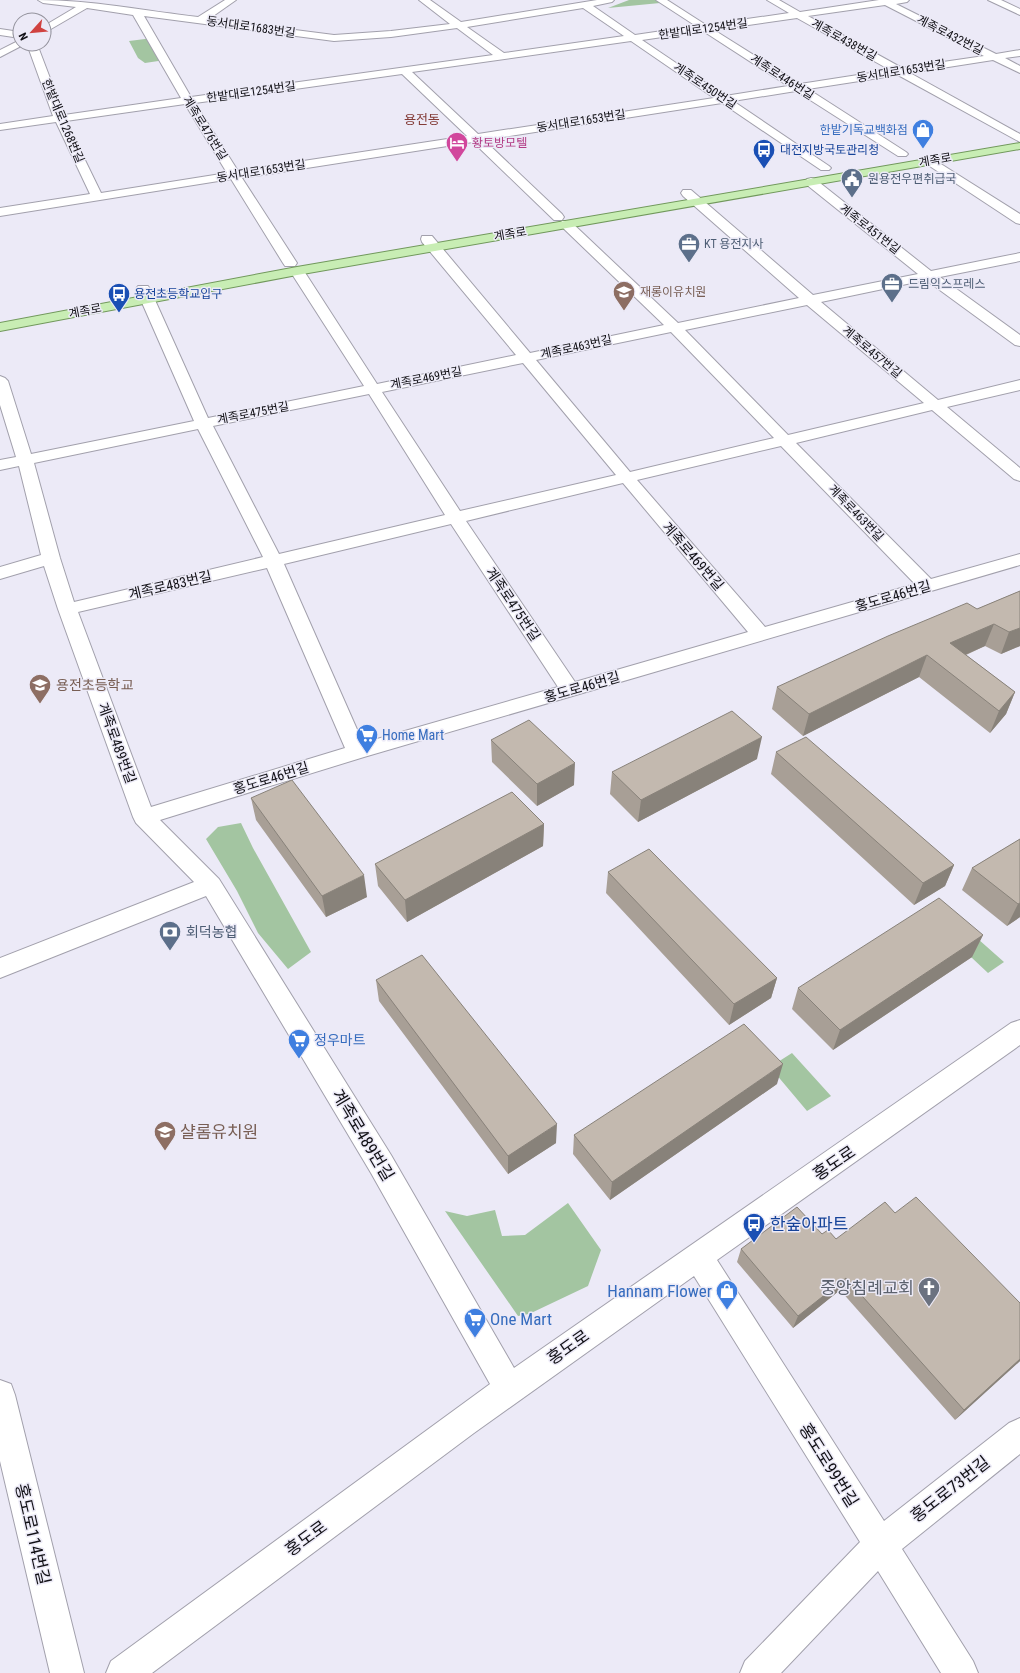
<svg xmlns="http://www.w3.org/2000/svg" width="1020" height="1673" viewBox="0 0 1020 1673" font-family="'Roboto Condensed','Noto Sans KR',sans-serif">
	<rect width="100%" height="100%" fill="#eceaf7"/>
	<path fill="#a3c5a1" d="M629,0h28l3,3 -52,5z
		M153,38l12,22 -20,3 -7,-5 -9,-17z
		M241,823l12,25 58,104 -23,17 -30,-36 -21,-42 -31,-52 12,-12z
		M969,931l35,31 -16,11 -34,-32z
		M792,1053l39,43 -24,15 -37,-44z
		M568,1203l33,47 -13,36 -59,28 -11,2 -73,-105 22,5 28,-6 7,26 23,-1z"/>
	<g fill="none" stroke-linecap="round" stroke-linejoin="round">
		<g stroke="#a2a0ac" stroke-width="2">
			<path id="minor" d="M38,0c54,0 107,11 160,17l27,-17h11l-27,19 125,16 57,-4 59,-7 -31,-24h11l31,22 136,-22h17l-2,2 -19,4 42,29 61,-9 -40,-26h11l39,25 83,-12 -22,-13h12l21,12 79,-12h30l-2,2 -11,2 100,50 24,-4v6l-15,2 15,8v7l-27,-13 -83,13 110,61v8l-122,-67 -90,14 98,63 2,2 -2,2h-8l-102,-65 -63,10 96,65 2,2 -2,2h-8l-99,-67 -238,37 78,74 2,3 -2,3h-8l-81,-78 -231,36 55,85 -2,3h-10l-2,-3 -52,-84 -231,37v-8l90,-14 -34,-72 -56,8v-6l53,-8 -26,-72h10l27,71 117,-17 -48,-83 -46,-7 -43,25v-7l32,-19 -33,-4zM885,5l99,51 -82,12 -94,-52zM583,8l41,28 -120,17 -37,-26zM144,16l190,25 57,-4 66,-9 36,27 -302,42zM797,18l93,52 -90,14 -86,-54zM703,31l85,55 -63,10 -83,-56zM631,41l83,57 -236,36 -66,-62zM402,74l65,62 -229,35 -43,-68zM185,104l42,69 -126,20 -35,-72z
				M988,0h13l19,9v6z
				M0,29l20,3v6l-20,-3z
				M20,40v4h4l-1,1 -23,12v-7z
				M929,158l4,1 87,55v10l-4,-1 -91,-60 -2,-2 2,-2z
				M811,178l4,1 116,92 89,-18v8l-80,16 80,58v11l-5,-1 -89,-65 -105,22 117,98 82,-20v10l-73,17 73,61v13l-6,-2 -82,-69 -136,33 135,136 89,-25v11l-656,192 -204,63 59,59 172,276 123,213 497,-345 9,-3v25l-303,215 167,261 125,-98 11,-5v36l-118,95 71,112 5,12h-37l-63,-102 -97,102h-41l5,-12 115,-119 -166,-266 -220,157 -322,240h-46l5,-12 379,-277 -119,-211 -165,-277 -206,82v-20l194,-76 -58,-59 -3,-6 -75,-208 -14,-43 -44,13v-12l41,-12 -22,-89 -19,4v-10l16,-3 -16,-52v-29l5,2 3,3 23,73 163,-33 -58,-132 2,-3h10l2,3 58,129 156,-32 -74,-115 2,-3h10l2,3 73,113 139,-29 -94,-113 -1,-3 1,-3h10l98,117 134,-28 -102,-98 -2,-3 2,-3h8l108,102 121,-25 -116,-102 -2,-3 2,-3h8l122,105 105,-21 -111,-89 -2,-3 2,-3zM807,305l117,98 -136,32 -103,-105zM671,332l103,106 -144,34 -94,-112zM523,363l93,112 -156,36 -78,-119zM369,394l76,121 -166,39 -66,-128zM198,429l65,128 -189,45 -14,-44 -26,-95zM781,446l134,138 -150,43 -128,-147zM623,483l125,149 -173,50 -109,-161zM451,524l107,163 -195,56 -79,-179zM267,568l78,180 -194,59 -73,-195z
				M0,1380l11,4 4,11 69,278h-34l-50,-212z"/>
		</g>
		<g stroke="#71985c" stroke-width="2">
			<path id="major" d="M1020,143v6l-723,126 -297,56v-8l297,-56z"/>
		</g>
		<use href="#minor" fill="#fff" fill-rule="evenodd"/>
		<use href="#major" fill="#c8edb4" fill-rule="evenodd"/>
	</g>
	<path fill="#a89f96" d="M1020,591v55l-19,8 -16,-8 -19,9 49,37 -9,22 -16,19 -71,-56 -116,59 -31,-27 5,-22 200,-78z
		M491,740l83,45 -37,21 -45,-44z
		M776,752l178,113 -9,21 -31,19 -143,-131z
		M757,759l-119,63 -28,-28 2,-22z
		M251,798l116,99 -41,20 -70,-97z
		M544,824l-1,22 -136,76 -29,-36 -3,-22z
		M1020,839v78l-13,9 -45,-36 10,-22z
		M608,872l169,106 -6,20 -42,27 -123,-132z
		M983,935l-11,22 -139,93 -41,-41 6,-21z
		M376,980l180,163 -48,31 -129,-173z
		M777,1084l-167,116 -37,-46 1,-19z
		M895,1213l125,90v58l-65,59 -115,-130 -47,38 -56,-66 4,-13 81,-15 14,5z"/>
	<path fill="#88827a" d="M994,624l-9,22 -43,19 8,-22z
		M1020,628v18l-19,8 8,-22z
		M927,655l-8,22 -116,59 6,-22z
		M1015,692l-9,22 -16,19 9,-22z
		M762,737l-5,22 -119,63 3,-22z
		M575,763l-1,22 -37,21v-22z
		M544,824l-1,22 -136,76 -2,-22z
		M954,865l-9,21 -31,19 9,-22z
		M364,875l3,22 -41,20 -4,-21z
		M1020,903v14l-13,9 11,-22z
		M983,935l-11,22 -139,93 7,-20z
		M777,978l-6,20 -42,27 5,-21z
		M783,1064l-6,20 -167,116 2,-18z
		M557,1124l-1,19 -48,31v-18z
		M846,1278l-6,12 -47,38 5,-12z
		M1020,1359v2l-65,59 9,-10z"/>
	<path fill="#c3b9af" stroke="#88827a" d="M1020,591v37l-11,4 -15,-8 -44,19 65,49 -16,19 -72,-56 -118,59 -32,-27 111,-51 79,-33 10,6z
		M732,711l30,26 -121,63 -29,-28z
		M529,720l46,43 -38,21 -46,-44z
		M806,737l148,128 -31,18 -147,-131z
		M292,780l72,95 -42,21 -71,-98z
		M512,792l32,32 -139,76 -30,-36z
		M1020,839v64l-2,1 -46,-36z
		M649,849l128,129 -43,26 -126,-132z
		M939,898l44,37 -143,95 -42,-42z
		M422,955l135,169 -49,32 -132,-176z
		M744,1024l39,40 -171,118 -38,-47z
		M916,1197l104,106v56l-56,51 -118,-132 -48,38 -57,-67 56,-42 25,27 6,-4 8,9 49,-37 10,11z"/>
	<defs>
		<g id="shop-pin" transform="scale(1.15)"><path d="M0 17L-7.5 6A9.5 9.5 0 1 1 7.5 6Z" fill="#3f7fe0" stroke="#eceaf7"/><path d="M-5-2.5h2.3a2.7 3.5 0 0 1 5.4 0H5L5.5 6h-11ZM-1.5-2.5h3a1.5 2.3 0 0 0-3 0Z" fill="#fff"/></g>
		<g id="hotel-pin" transform="scale(1.15)"><path d="M0 17L-7.5 6A9.5 9.5 0 1 1 7.5 6Z" fill="#d1479c" stroke="#eceaf7"/><path d="M-6-4.5h1.5V1H6V5H4.5V3h-9V5H-6ZM-4 0a1.8 1.8 0 1 1 3.6 0ZM.5 0V-2.5h3Q6-2.5 6 0Z" fill="#fff"/></g>
		<g id="bus-pin" transform="scale(1.15)"><path d="M0 17L-7.5 6A9.5 9.5 0 1 1 7.5 6Z" fill="#1a4fb4" stroke="#eceaf7"/><path d="M-5-6H5V4H4V6H2V4H-2V6H-4V4H-5ZM-3.5-4V0h7V-4ZM-3.5 1.2v1.5H-2V1.2ZM2 1.2v1.5H3.5V1.2Z" fill="#fff"/></g>
		<g id="civic-pin" transform="scale(1.15)"><path d="M0 17L-7.5 6A9.5 9.5 0 1 1 7.5 6Z" fill="#5c6f8a" stroke="#eceaf7"/><path d="M-.6-6.5H3V-4.5H.6V-3L4-1V1h2V6H-6V1h2V-1L-.6-3ZM-1.2 2.5V6h2.4V2.5Z" fill="#fff"/></g>
		<g id="office-pin" transform="scale(1.15)"><path d="M0 17L-7.5 6A9.5 9.5 0 1 1 7.5 6Z" fill="#5c6f8a" stroke="#eceaf7"/><path d="M-6-3h4V-5.5h4V-3h4V5H-6ZM-1-4.5V-3h2v-1.5ZM-6 0V1H6V0Z" fill="#fff"/></g>
		<g id="school-pin" transform="scale(1.15)"><path d="M0 17L-7.5 6A9.5 9.5 0 1 1 7.5 6Z" fill="#8d6e63" stroke="#eceaf7"/><path d="M0-5L7-2L0 1L-7-2ZM-4 1L0 2.5L4 1V4Q0 6-4 4Z" fill="#fff"/></g>
		<g id="supermarket-pin" transform="scale(1.15)"><path d="M0 17L-7.5 6A9.5 9.5 0 1 1 7.5 6Z" fill="#3f7fe0" stroke="#eceaf7"/><path d="M-6-5.5h2.5l.6 2H6L4.5 2H-2.5L-4.4-4H-6ZM-1.5 3.2a1.3 1.3 0 1 0 .1 0ZM3 3.2a1.3 1.3 0 1 0 .1 0Z" fill="#fff"/></g>
		<g id="bank-pin" transform="scale(1.15)"><path d="M0 17L-7.5 6A9.5 9.5 0 1 1 7.5 6Z" fill="#5c6f8a" stroke="#eceaf7"/><path d="M-6-4H6V4H-6ZM0-2.3a2.3 2.3 0 1 0 0 4.6a2.3 2.3 0 1 0 0-4.6Z" fill="#fff"/></g>
		<g id="church-pin" transform="scale(1.15)"><path d="M0 17L-7.5 6A9.5 9.5 0 1 1 7.5 6Z" fill="#6b7280" stroke="#eceaf7"/><path d="M-1.2-6h2.4v3.5h3.3v2.4h-3.3V6h-2.4V-.1h-3.3v-2.4h3.3Z" fill="#fff"/></g>
	</defs>
	<g fill-rule="evenodd">
		<use href="#shop-pin" x="923" y="130"/>
		<use href="#hotel-pin" x="457" y="143"/>
		<use href="#bus-pin" x="764" y="150"/>
		<use href="#civic-pin" x="852" y="179"/>
		<use href="#office-pin" x="689" y="244"/>
		<use href="#office-pin" x="892" y="284"/>
		<use href="#school-pin" x="624" y="292"/>
		<use href="#bus-pin" x="119" y="294"/>
		<use href="#school-pin" x="40" y="685"/>
		<use href="#supermarket-pin" x="367" y="735"/>
		<use href="#bank-pin" x="170" y="932"/>
		<use href="#supermarket-pin" x="299" y="1040"/>
		<use href="#school-pin" x="165" y="1132"/>
		<use href="#bus-pin" x="754" y="1224"/>
		<use href="#church-pin" x="929" y="1288"/>
		<use href="#shop-pin" x="727" y="1291"/>
		<use href="#supermarket-pin" x="475" y="1319"/>
	</g>
	<g text-anchor="middle" dominant-baseline="central" stroke-width="3" stroke-linejoin="round" paint-order="stroke">
		<g font-size="12" fill="#111015" stroke="#eceaf7">
			<text transform="translate(251 27) rotate(8)">동서대로1683번길</text>
			<text transform="translate(703 29) rotate(-8)">한밭대로1254번길</text>
			<text transform="translate(950 35) rotate(27)">계족로432번길</text>
			<text transform="translate(844 40) rotate(29)">계족로438번길</text>
			<text transform="translate(901 71) rotate(-9)">동서대로1653번길</text>
			<text transform="translate(782 77) rotate(33)">계족로446번길</text>
			<text transform="translate(705 86) rotate(34)">계족로450번길</text>
			<text transform="translate(251 92) rotate(-8)">한밭대로1254번길</text>
			<text transform="translate(63 121) rotate(67)">한밭대로1268번길</text>
			<text transform="translate(581 121) rotate(-9)">동서대로1653번길</text>
			<text transform="translate(205 128) rotate(58)">계족로476번길</text>
			<text transform="translate(935 160) rotate(-10)">계족로</text>
			<text transform="translate(261 171) rotate(-9)">동서대로1653번길</text>
			<text transform="translate(870 229) rotate(38)">계족로451번길</text>
			<text transform="translate(510 234) rotate(-10)">계족로</text>
			<text transform="translate(85 311) rotate(-11)">계족로</text>
			<text transform="translate(576 347) rotate(-12)">계족로463번길</text>
			<text transform="translate(872 352) rotate(40)">계족로457번길</text>
			<text transform="translate(426 378) rotate(-11)">계족로469번길</text>
			<text transform="translate(253 413) rotate(-11)">계족로475번길</text>
			<text transform="translate(856 513) rotate(46)">계족로463번길</text>
		</g>
		<g font-size="12" fill="#366cbe" stroke="#eceaf7" text-anchor="end">
			<text x="908" y="130">한밭기독교백화점</text>
		</g>
		<g font-size="12" fill="#b23c85" stroke="#eceaf7" text-anchor="start">
			<text x="472" y="143">황토방모텔</text>
		</g>
		<g font-size="12" fill="#164399" stroke="#eceaf7" text-anchor="start">
			<text x="780" y="150">대전지방국토관리청</text>
			<text x="134" y="294">용전초등학교입구</text>
		</g>
		<g font-size="12" fill="#4e5e75" stroke="#eceaf7" text-anchor="start">
			<text x="868" y="179">원용전우편취급국</text>
			<text x="704" y="244">KT 용전지사</text>
			<text x="908" y="284">드림익스프레스</text>
		</g>
		<g font-size="12" fill="#785e54" stroke="#eceaf7" text-anchor="start">
			<text x="640" y="292">재롱이유치원</text>
		</g>
		<g font-size="13" fill="#843c38" stroke="#eceaf7">
			<text x="422" y="119">용전동</text>
		</g>
		<g font-size="14" fill="#111015" stroke="#eceaf7">
			<text transform="translate(693 556) rotate(49)">계족로469번길</text>
			<text transform="translate(170 585) rotate(-13)">계족로483번길</text>
			<text transform="translate(893 596) rotate(-16)">홍도로46번길</text>
			<text transform="translate(513 604) rotate(56)">계족로475번길</text>
			<text transform="translate(582 687) rotate(-16)">홍도로46번길</text>
			<text transform="translate(117 743) rotate(70)">계족로489번길</text>
			<text transform="translate(271 778) rotate(-17)">홍도로46번길</text>
		</g>
		<g font-size="14" fill="#785e54" stroke="#eceaf7" text-anchor="start">
			<text x="56" y="685">용전초등학교</text>
		</g>
		<g font-size="14" fill="#366cbe" stroke="#eceaf7" text-anchor="start">
			<text x="382" y="735">Home Mart</text>
			<text x="314" y="1040">정우마트</text>
		</g>
		<g font-size="14" fill="#4e5e75" stroke="#eceaf7" text-anchor="start">
			<text x="186" y="932">회덕농협</text>
		</g>
		<g font-size="17" fill="#785e54" stroke="#eceaf7" text-anchor="start">
			<text x="180" y="1132">샬롬유치원</text>
		</g>
		<g font-size="17" fill="#111015" stroke="#eceaf7">
			<text transform="translate(363 1135) rotate(59)">계족로489번길</text>
			<text transform="translate(834 1163) rotate(-34)">홍도로</text>
			<text transform="translate(568 1347) rotate(-35)">홍도로</text>
			<text transform="translate(829 1465) rotate(58)">홍도로99번길</text>
			<text transform="translate(950 1489) rotate(-38)">홍도로73번길</text>
			<text transform="translate(33 1534) rotate(77)">홍도로114번길</text>
			<text transform="translate(306 1538) rotate(-36)">홍도로</text>
		</g>
		<g font-size="17" fill="#164399" stroke="#eceaf7" text-anchor="start">
			<text x="770" y="1224">한숲아파트</text>
		</g>
		<g font-size="17" fill="#5b616d" stroke="#eceaf7" text-anchor="end">
			<text x="914" y="1288">중앙침례교회</text>
		</g>
		<g font-size="17" fill="#366cbe" stroke="#eceaf7" text-anchor="end">
			<text x="712" y="1291">Hannam Flower</text>
			<text x="490" y="1319" text-anchor="start">One Mart</text>
		</g>
	</g>
	<g transform="translate(32 32) rotate(243)"><circle r="19" fill="#eceaf7" stroke="#94939d"/>
	<path d="M0-3L7 15L0 10L-7 15Z" fill="#d04240"/>
	<text y="-6" font-size="11" font-weight="bold" text-anchor="middle" fill="#111015">N</text>
	</g>
</svg>
